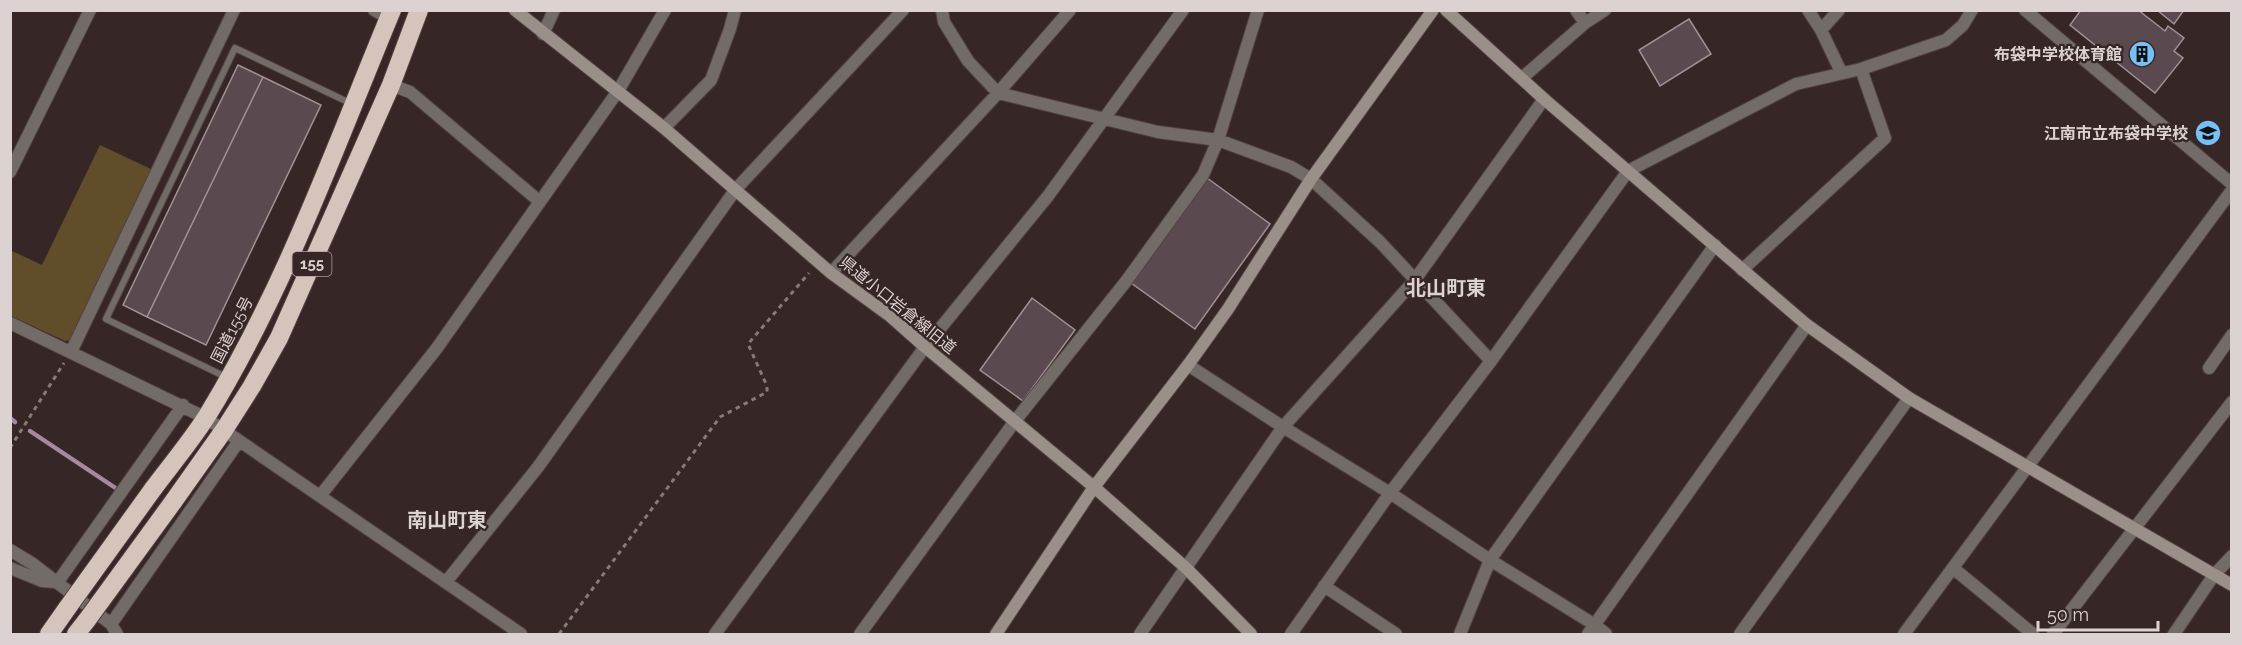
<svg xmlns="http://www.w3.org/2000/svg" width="2242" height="645" viewBox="0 0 2242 645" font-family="Raleway,'Noto Sans JP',sans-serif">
	<rect width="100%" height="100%" fill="#362726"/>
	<path fill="#624d2a" d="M100,145l53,25 -82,170 -6,1 -54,-25 -1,-66 32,15z"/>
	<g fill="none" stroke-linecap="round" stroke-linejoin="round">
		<path stroke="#a588a1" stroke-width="4.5" d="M10,418l5,4
			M30,431l87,58"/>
	</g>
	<path fill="#5a4a4f" stroke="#a19096" stroke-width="1.5" d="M2081,10h57l27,21 3,-5 16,12 -10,13 9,7 -28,35 -85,-68z
		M2157,10h27l-10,14z
		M1689,19l22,35 -51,32 -21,-36z
		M238,65l25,12 -116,240 -24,-12z
		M263,77l58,28 -115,240 -59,-28z
		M1203,175l67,49 -75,105 -68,-49z
		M1032,298l43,32 -52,71 -43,-31z"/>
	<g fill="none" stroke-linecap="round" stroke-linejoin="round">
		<g stroke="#514241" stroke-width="8">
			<path id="lane" d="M228,378l-122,-59 129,-271 117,56"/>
		</g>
		<g stroke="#514241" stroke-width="14">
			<path id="street" d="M374,10l15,8
				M942,10l2,12 24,39 30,32 160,39 60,8 73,27 20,12 69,63 111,119
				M1576,10l9,13
				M1808,10l13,20 20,42
				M2025,10l207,174
				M1821,30l18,-20
				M543,34l11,-24
				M1522,78l63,-55 20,-13
				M391,85l19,7 129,109
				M664,128l47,-48 19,-51 5,-19
				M10,172l80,-162
				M1742,270l143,-132 -24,-69
				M831,273l167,-180 72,-83
				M10,323l196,95 315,216
				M71,352l163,-342
				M1188,365l95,62 107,66 100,67 105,65 11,9
				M2209,368l23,-33
				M320,496l117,-148 181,-257 47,-81
				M10,550l23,14 78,60 6,10
				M10,568l32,13 13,1
				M1953,568l80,66
				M446,582l92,-115 198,-278 167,-179
				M57,583l126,-178
				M1324,586l72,48
				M111,624l128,-183
				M715,634l210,-287 123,-151 135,-186
				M860,634l155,-213 112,-141 76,-105 15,-35 40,-130
				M1140,634l143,-207 131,-146 130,-182
				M1291,634l99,-141 101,-132 137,-190 168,-87 65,-15 85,-29 17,-15 9,-15
				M1460,634l30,-74 225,-315
				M1588,634l219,-309
				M1740,634l169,-236
				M1904,634l328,-444
				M2053,634l179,-232
				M2174,634l40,-59 18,-19"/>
		</g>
		<g stroke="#514241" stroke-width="14">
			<path id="secondary" d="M515,10l149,118 167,145 59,43 35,31 169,140 92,81 65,66
				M1446,10l98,89 263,226 102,73 323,187
				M996,634l98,-147 94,-122 40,-56 83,-130 122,-169"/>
		</g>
		<g stroke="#514241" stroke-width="20">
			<path id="highway" d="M153,489c18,-24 38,-48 54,-73 78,-127 128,-269 185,-406
				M173,502l51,-72 28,-44 27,-48 112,-253 28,-75
				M49,634l19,-27
				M76,634l11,-14"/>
		</g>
		<path stroke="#877b7a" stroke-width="3" stroke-dasharray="4.5 4.5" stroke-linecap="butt" d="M10,448l54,-85
			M559,634l161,-217 47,-25v-6l-19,-42 61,-71"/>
		<use href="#lane" stroke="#726b68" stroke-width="6"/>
		<use href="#street" stroke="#726b68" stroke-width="12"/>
		<use href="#secondary" stroke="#9a8f89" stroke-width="12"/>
		<use href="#highway" stroke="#d4c4bb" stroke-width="18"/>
		<g stroke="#514241" stroke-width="20" stroke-linecap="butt">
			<path id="highway-bridge" d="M68,607l85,-118
				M87,620l86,-118"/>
		</g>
		<use href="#highway-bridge" stroke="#d4c4bb" stroke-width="18"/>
	</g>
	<defs>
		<g id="building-disc" transform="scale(1.35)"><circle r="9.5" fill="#77bff7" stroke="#362726"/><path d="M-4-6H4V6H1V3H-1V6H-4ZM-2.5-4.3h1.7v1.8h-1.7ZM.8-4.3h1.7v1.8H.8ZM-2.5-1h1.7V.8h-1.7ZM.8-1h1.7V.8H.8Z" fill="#111"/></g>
		<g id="school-disc" transform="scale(1.35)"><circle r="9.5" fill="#77bff7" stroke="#362726"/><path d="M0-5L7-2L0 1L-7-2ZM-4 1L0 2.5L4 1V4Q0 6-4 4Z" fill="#111"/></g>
	</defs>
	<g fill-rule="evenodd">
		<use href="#building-disc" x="2142" y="54"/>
		<use href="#school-disc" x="2208" y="133"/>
	</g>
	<g text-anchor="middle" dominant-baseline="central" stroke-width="4.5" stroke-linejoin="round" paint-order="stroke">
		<rect fill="#362726" stroke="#aa9f9e" stroke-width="1.5" x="292.5" y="252" width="39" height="24" rx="4.5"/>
		<g font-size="15" font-weight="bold" fill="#dcd2d1">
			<text x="312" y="264">155</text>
		</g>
		<g font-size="16" font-weight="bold" fill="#dcd2d1" stroke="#362726" text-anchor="end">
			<text x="2122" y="54">布袋中学校体育館</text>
			<text x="2188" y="133">江南市立布袋中学校</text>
		</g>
		<g font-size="16" fill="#dcd2d1" stroke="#362726">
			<text transform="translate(898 305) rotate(39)">県道小口岩倉線旧道</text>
			<text transform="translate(232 330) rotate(-63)">国道155号</text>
		</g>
		<g font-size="20" font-weight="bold" fill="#dcd2d1" stroke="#362726">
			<text x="1446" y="288">北山町東</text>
			<text x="447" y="520">南山町東</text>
		</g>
	</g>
	<rect width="2242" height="645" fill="none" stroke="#dcd2d1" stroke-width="24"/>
	<path d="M2038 621v9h120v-9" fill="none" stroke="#dcd2d1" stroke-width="3"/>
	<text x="2047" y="621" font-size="18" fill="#dcd2d1" stroke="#362726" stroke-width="4.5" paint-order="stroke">50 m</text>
</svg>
